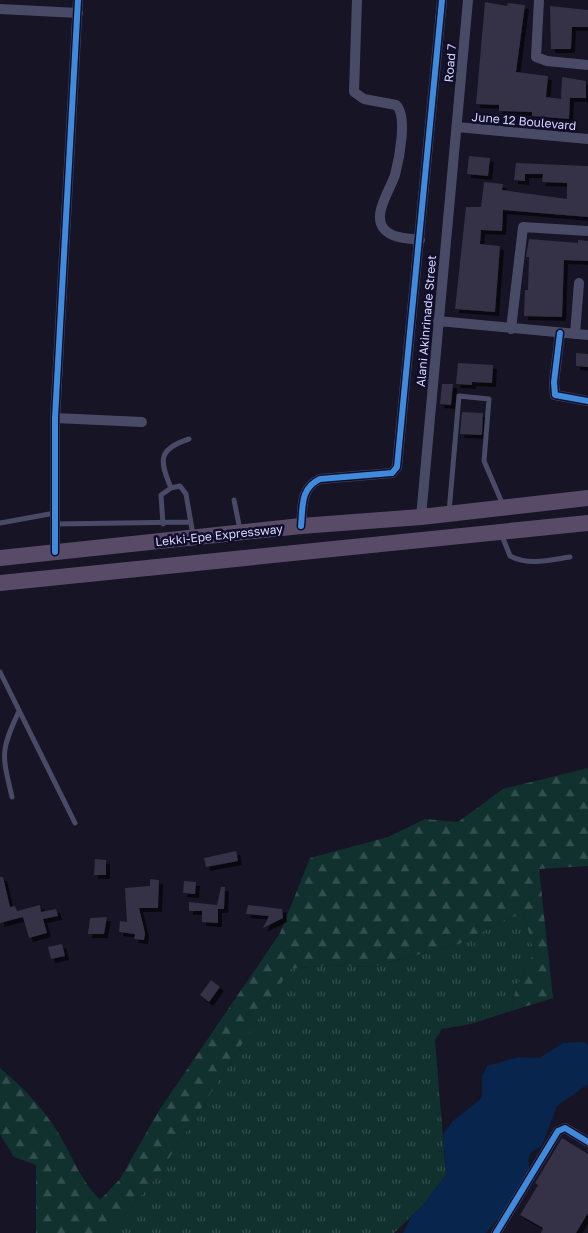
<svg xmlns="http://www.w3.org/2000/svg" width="588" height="1233" viewBox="0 0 588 1233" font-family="'Golos Text',sans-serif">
	<defs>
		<pattern id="grass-tufts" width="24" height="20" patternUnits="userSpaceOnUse" patternTransform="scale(1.25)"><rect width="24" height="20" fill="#11312f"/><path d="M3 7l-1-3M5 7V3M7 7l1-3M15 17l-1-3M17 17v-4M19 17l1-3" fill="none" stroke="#334e4e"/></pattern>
		<pattern id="forest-firs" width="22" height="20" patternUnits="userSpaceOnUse" patternTransform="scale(1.25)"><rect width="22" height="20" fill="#11312f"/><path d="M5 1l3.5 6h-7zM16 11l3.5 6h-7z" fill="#334e4e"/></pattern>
		<filter id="shadow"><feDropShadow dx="4" dy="4" stdDeviation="0" flood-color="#0009"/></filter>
	</defs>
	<rect width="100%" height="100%" fill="#161425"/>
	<path fill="url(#grass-tufts)" d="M524,914l10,38 -18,37 -5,22 -40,13 -29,5 -7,11 11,135 -24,31 -28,27h-285l50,-59 131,-205 40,-4 41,2 88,-23 47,-25z"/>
	<path fill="url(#forest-firs)" d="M588,768v98l-49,3 14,129 -42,13 5,-22 18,-37 -10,-38 -18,5 -47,25 -88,23 -41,-2 -40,4 -131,205 -50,59h-73v-68l-22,-8 -14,-23v-66c23,19 43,40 59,66 13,22 22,47 41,66l20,-21 38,-67 122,-179 30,-75 78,-21 37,-18 33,3 45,-33z"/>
	<path fill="#08264d" d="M584,1042l4,3v39l-31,22 -15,40c-23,10 -8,17 -15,32 -7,16 -29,41 -41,55h-83l8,-16 11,-11 24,-31 -3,-41 10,-13 29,-23v-21l5,-11 32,-9 20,1 24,-15z"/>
	<path fill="#343246" filter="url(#shadow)" d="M485,2l22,4 1,-3 17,2 -9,67 32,4 -2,21 15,2 1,-22 24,4v17h-16l-1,21 -37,-3v-4l-33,-1v-6l-23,-1z
		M550,6l38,4v17h-16l-1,22h-20z
		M469,156l21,2 -2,18 -21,-2z
		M516,163l72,3v51l-85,-7 -1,21 -21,-1 -1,14 20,2 -5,66 -40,-3 11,-102h15l3,-25 19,2 -1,6 65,9v-16l-25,-1 1,-8h-18v7l-11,-1z
		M529,239l49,4v-3l10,1v20l-24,-1 -2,57 -38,-1 1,-26h3l1,-33h-3z
		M576,353l12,1v13l-12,-1z
		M458,363l35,2 -1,18 -20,-1v3l-16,-1z
		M442,384h11l-2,21 -11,-1z
		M462,412l21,1 -1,22 -22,-1z
		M236,851l2,10 -32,6 -2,-9z
		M95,859l11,1v15h-12z
		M0,877h3l7,30 5,-1 2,5 23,-6 1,7 15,-3 2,7 -15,3 4,14 -18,5 -6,-21 -23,6z
		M150,879l9,1 -1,28h-19l6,25 -1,7 -10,-1 1,-5 -16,-2 1,-11 7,1 -2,-34 25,-2z
		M184,881l12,1 -1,12 -12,-1z
		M221,887h4l-1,22h-6v14l-16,-1v-11h-13v-9l28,3z
		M248,905l34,4 1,9 -20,10 6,-12 -23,-2z
		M107,917l-3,17h-16l2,-16z
		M62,944l3,12 -14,3 -3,-12z
		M211,980l9,7 -11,15 -9,-7z
		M562,1138l26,16v59l-12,20h-35l2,-5 -23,-13 18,-30 -3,-2z"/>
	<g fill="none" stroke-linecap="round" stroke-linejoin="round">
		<path stroke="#494a66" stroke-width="5" d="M189,439c-31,10 -30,21 -18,49l9,-2 6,8 7,41
			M234,500l6,30
			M449,512l10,-116 30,3 -5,62 19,44
			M0,523l55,-10
			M55,524l135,-2
			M163,524l-2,-29 10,-7
			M501,533l9,23c19,10 40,4 60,1
			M0,672l75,151
			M12,797c-10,-43 -12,-45 7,-86"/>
		<path stroke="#494a66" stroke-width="10" d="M357,0l-3,92 10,7 32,6c12,10 3,55 -1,70 -5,15 -23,40 -11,54 9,10 24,9 36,11
			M539,0l-3,57 11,4 41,4
			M0,9l78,4
			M457,127l131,12
			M438,321l150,14
			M511,329l12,-102 65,4
			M560,333l-6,49 1,13 33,6
			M575,334l4,-51
			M55,418l87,4
			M421,517l47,-517
			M301,526c2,-19 -1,-38 19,-47l72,-6 5,-6 45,-467
			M55,552v-134l23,-418
			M496,1233l62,-102 7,-3 23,14"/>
		<path stroke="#584b68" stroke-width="16" d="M0,558l301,-32 120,-9 167,-19
			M0,583l588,-60"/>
		<g stroke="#100e2b" stroke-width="9">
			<path id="cycleway" d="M560,333l-6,49 1,13 33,6
				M301,526c2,-19 -1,-38 19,-47l72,-6 5,-6 45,-467
				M55,552v-134l23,-418
				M496,1233l62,-102 7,-3 23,14"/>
		</g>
		<use href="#cycleway" stroke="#408adc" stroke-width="6"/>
	</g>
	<g text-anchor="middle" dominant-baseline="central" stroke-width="5" stroke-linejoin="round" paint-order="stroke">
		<g font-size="12" fill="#d9d8ff" stroke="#100e2b">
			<text transform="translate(450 63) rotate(-85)">Road 7</text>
			<text transform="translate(524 121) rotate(5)">June 12 Boulevard</text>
			<text transform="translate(426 321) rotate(-85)">Alani Akinrinade Street</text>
			<text transform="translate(219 535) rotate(-6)">Lekki-Epe Expressway</text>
		</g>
	</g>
</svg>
